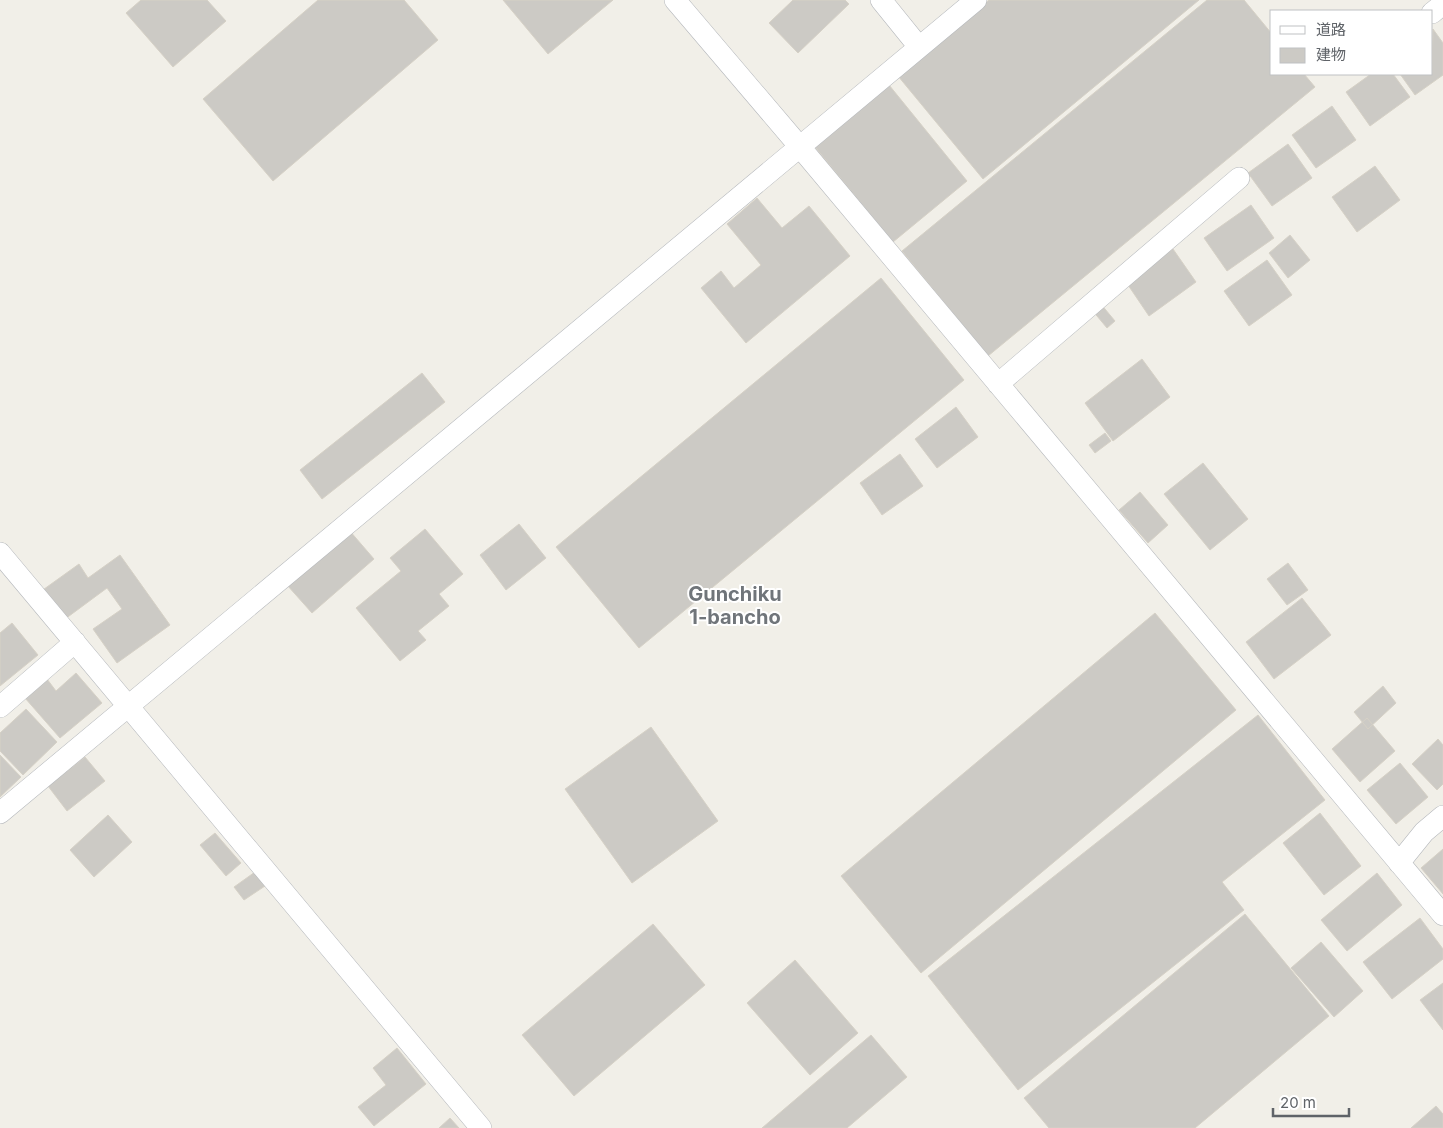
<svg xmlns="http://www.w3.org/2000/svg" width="1443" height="1128" viewBox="0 0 1443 1128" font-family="Inter,'Noto Sans JP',sans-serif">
	<rect width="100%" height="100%" fill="#f1efe8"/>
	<path fill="#cccac5" stroke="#d6d1c6" d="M141,0h66l19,21 -53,46 -47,-54z
		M318,0h86l34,40 -165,141 -70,-82z
		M503,0h110l-65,54z
		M793,0h52l4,4 -51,49 -29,-30z
		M989,0h210l-216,179 -85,-103z
		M1207,0h37l28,34v40h32l11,13 -327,269 -86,-105z
		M1433,29l10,14v32l-28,20 -15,-21h32z
		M1371,74h22l17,23 -40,29 -24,-34z
		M889,85l78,96 -74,61 -78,-95z
		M1332,106l24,34 -40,28 -24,-33z
		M1288,144l24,34 -40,28 -24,-33z
		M1375,166l25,34 -43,32 -25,-35z
		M757,198l25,30 27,-22 41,50 -104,87 -45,-55 20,-17 13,17 27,-23 -34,-41z
		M1251,205l23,33 -47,33 -23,-33z
		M1290,235l20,25 -22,18 -19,-25z
		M1173,249l23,33 -47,34 -23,-34z
		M1267,260l25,35 -43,31 -25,-35z
		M881,278l83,102 -325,268 -83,-101z
		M1100,303l15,18 -8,7 -15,-18z
		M1142,359l28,38 -57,44 -28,-38z
		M422,373l23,29 -123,97 -22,-29z
		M956,407l22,30 -41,31 -22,-29z
		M1105,433l6,8 -16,12 -6,-8z
		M900,454l23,32 -41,29 -22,-32z
		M1203,463l45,56 -38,31 -46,-56z
		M1140,492l28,33 -20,18 -29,-33z
		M519,524l27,34 -40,32 -26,-35z
		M425,529l38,45 -24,20 10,12 -31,25 8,9 -26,21 -44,-53 45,-37 -11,-13z
		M349,530l25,29 -62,54 -25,-28z
		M120,555l50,70 -53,38 -24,-34 29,-20 -15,-21 -46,34 -21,-30 39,-28 9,14z
		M1288,563l20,27 -21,15 -20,-26z
		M1302,598l29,37 -57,44 -28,-37z
		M1155,613l81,97 -315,263 -80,-97z
		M12,623l26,32 -38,31v-53z
		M76,673l26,30 -42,35 -35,-40 22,-19 9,12z
		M1383,686l13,17 -28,26 -14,-17z
		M26,709l31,33 -34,33 -23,-24v-18z
		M1258,715l67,85 -103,82 22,28 -226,180 -90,-114z
		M1367,718l28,33 -35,31 -28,-33z
		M651,727l67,94 -86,62 -67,-94z
		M1438,739l5,6v39l-6,6 -25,-26z
		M0,755l21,22 -21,20z
		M85,757l20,24 -38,30 -19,-25z
		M1400,763l28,34 -32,27 -29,-34z
		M1320,813l41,53 -37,29 -41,-52z
		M108,815l24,27 -38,35 -24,-27z
		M215,833l26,30 -15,13 -26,-31z
		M1443,849v45l-22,-26z
		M255,872l10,14 -21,14 -10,-13z
		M1377,873l25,32 -55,46 -26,-31z
		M1245,914l84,102 -134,112h-146l-25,-30z
		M1420,918l23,31v10l-51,40 -29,-37z
		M653,924l52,61 -131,111 -52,-61z
		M1321,942l42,49 -29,26 -43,-49z
		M795,960l63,73 -48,42 -63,-72z
		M1443,983v47l-23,-30z
		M871,1035l36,42 -60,51h-85z
		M397,1048l29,36 -52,42 -16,-19 28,-22 -13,-17z
		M1436,1106l7,8v14h-32z
		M450,1118l9,10h-20z"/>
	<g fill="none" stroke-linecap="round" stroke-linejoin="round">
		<g stroke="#b5b8bc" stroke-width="22">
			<path id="street" d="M675,0l125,147 643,768
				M881,0l38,47
				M1432,13l11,-9
				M998,384l241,-206
				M0,553l481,575
				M0,707l75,-65
				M0,813l976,-813
				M1399,863l25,-31 19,-16"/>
		</g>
		<use href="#street" stroke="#fff" stroke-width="21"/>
	</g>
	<g text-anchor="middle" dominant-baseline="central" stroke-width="4" stroke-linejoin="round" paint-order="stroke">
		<g font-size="20" font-weight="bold" fill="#70757a" stroke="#fff">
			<text x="735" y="594">Gunchiku<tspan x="735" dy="23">1-bancho</tspan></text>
		</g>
	</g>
	<rect x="1270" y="10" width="162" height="65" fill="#ffffff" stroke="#bfc1c3"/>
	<rect x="1280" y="26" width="25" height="8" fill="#ffffff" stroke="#bfc1c3"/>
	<text x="1316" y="35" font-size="15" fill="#5f6368">道路</text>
	<rect x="1280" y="48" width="25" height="15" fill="#cccac5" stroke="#bfc1c3"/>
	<text x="1316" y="60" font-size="15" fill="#5f6368">建物</text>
	<path d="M1273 1108v8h76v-8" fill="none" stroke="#5f6368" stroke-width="2.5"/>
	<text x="1280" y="1108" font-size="15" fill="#5f6368" stroke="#ffffff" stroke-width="4" paint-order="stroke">20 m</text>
</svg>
